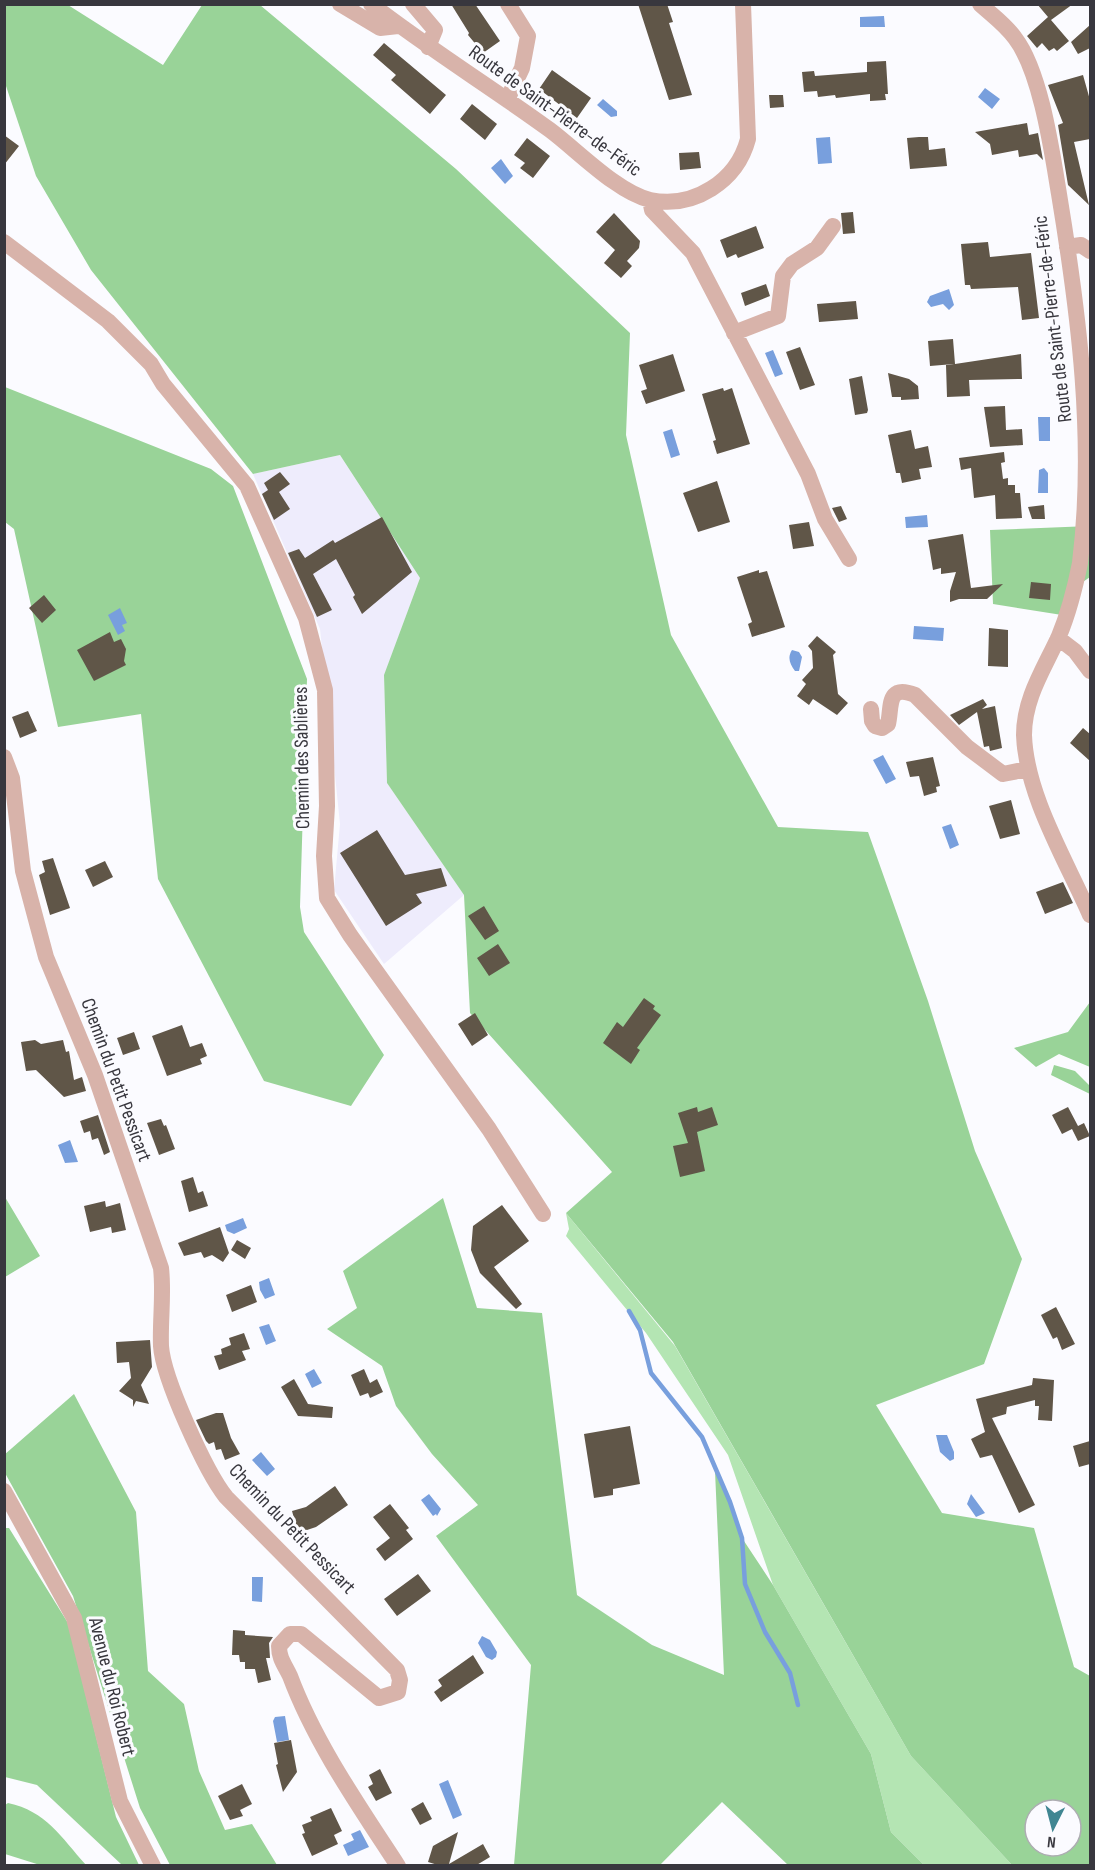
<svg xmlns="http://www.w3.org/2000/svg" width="1095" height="1870" viewBox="0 0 1095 1870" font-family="'Sofia Sans Condensed',sans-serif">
	<rect width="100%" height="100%" fill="#fbfbff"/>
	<path fill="#eeecfc" d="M340,455l80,123 -36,98 3,107 77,112 -80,69 -50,-74 6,-66 -20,-195 -67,-155z"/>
	<path fill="#b4e5b3" d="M566,1213l109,133 236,410 101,109h-88l-33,-33 -20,-78 -98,-169 -45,-130 -82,-122 -80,-97 3,-7z"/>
	<path fill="#99d398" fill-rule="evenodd" d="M4,5h64l95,60 39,-60h58l196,164 174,164 -4,102 45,200 107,192 90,5 60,169 47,150 47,108 -38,105 -108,41 66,108 92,15 40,139 16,9v189h-78l-101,-109 -238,-414 -107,-129 46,-41 -142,-159 -6,-118 -77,-112 -3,-108 36,-97 -80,-123 -87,19 -162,-204 -55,-94 -31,-93zM1035,1810h36v36h-36z
		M5,387l206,82 22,17 74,193 -7,228 4,25 80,123 -33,51 -87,-25 -106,-202 -17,-165 -83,13 -44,-198 -9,-7z
		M1090,526v51l-20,14 -8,24 -69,-11 -3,-74z
		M1090,1002v65l-31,-13 -23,13 -22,-19 54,-16z
		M1054,1065l21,6 15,15v8l-39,-19z
		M5,1197l35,59 -35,21h-1z
		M443,1198l34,110 65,5 35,282 75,50 72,30 -9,-204 15,31 12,36 31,47 98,169 20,78 33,33h-136l-66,-63 -62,63h-146l17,-200 -95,-129 42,-31 -46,-51 -36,-48 -14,-40 -55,-37 30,-21 -14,-37z
		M74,1394l62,118 12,159 36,33 15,67 26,59 27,-6 25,41h-107l-30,-57 -67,-212 -68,-123 -1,-18z
		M4,1528h5l59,95 48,194 23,48h-17l-85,-80 -32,-8z
		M8,1803c38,8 53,34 78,62h-46l-35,-11v-49z"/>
	<path fill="#789fdd" d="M884,16l1,11h-25v-10z
		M985,88l15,11 -8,10 -14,-12z
		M603,99l14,12v5l-6,1 -14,-12z
		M830,137l2,26 -14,1 -2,-26z
		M501,159l12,17 -8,8 -14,-16z
		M949,289l5,16 -5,5 -6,-6 -12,3 -4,-5 3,-6z
		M773,350l10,24 -8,3 -10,-24z
		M1038,417h12v24h-11z
		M672,429l8,26 -9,3 -8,-26z
		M1044,468l4,5v20h-10l1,-23z
		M927,515l1,12 -22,1 -1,-11z
		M120,608l7,15 -5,2 3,6 -7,4 -10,-20z
		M914,626l30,2 -1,13 -30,-2z
		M792,650l7,2 3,5 -3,14h-4c-5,-7 -8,-13 -3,-21z
		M883,755l13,24 -10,5 -13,-24z
		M951,824l8,21 -9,4 -8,-22z
		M70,1140l8,22 -13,1 -7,-18z
		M243,1218l4,10 -13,6 -7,-3 -2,-6z
		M269,1278l6,17 -10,4 -5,-9 -1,-8z
		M269,1324l7,17 -10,4 -7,-18z
		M314,1369l8,14 -10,5 -7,-14z
		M936,1435h11l7,17v7l-4,2 -10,-9z
		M261,1452l14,17 -8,7 -15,-16z
		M429,1494l12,15 -4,7 -1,-2 -3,2 -12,-16z
		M971,1494l14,19 -9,4 -9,-13z
		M252,1577h11l-1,25 -10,-1z
		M482,1636l8,4 7,12 -1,5 -4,3 -6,-3 -8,-14z
		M285,1716l4,24 -12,2 -4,-21 2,-4z
		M448,1780l14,35 -9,4 -14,-35z
		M360,1830l9,17 -21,9 -5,-11 11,-5 -3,-6z"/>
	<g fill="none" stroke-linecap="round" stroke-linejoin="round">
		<path stroke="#789fdd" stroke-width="4.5" d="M629,1311l11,19 11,43 51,64 28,65 12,36 3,46 20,48 25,41 8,32"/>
	</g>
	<path fill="#605648" d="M451,4h24l25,37 -17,12 -15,-18 1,-2z
		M638,4h29l6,18 -4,1 23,72 -23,5z
		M1037,4h36l-22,16 18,21 -12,10 -3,-3 -5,3 -7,-8 -5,5 -10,-12 21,-19z
		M1090,25v23l-12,6 -7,-12z
		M384,43l62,52 -16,19 -39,-34 5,-5 -23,-20z
		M886,61l2,33h-3l1,6 -16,1v-7l-34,4 -1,-3 -17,2 -1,-6 -13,1 -2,-20 12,-1 1,5 52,-4v-10z
		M552,70l39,28 -14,20 -38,-29z
		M1083,75l7,25v39l-16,3 15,63 -21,-20 -10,-60 5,-2 -15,-38z
		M769,95h14l1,12 -14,1z
		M472,104l25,20 -12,16 -25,-21z
		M1027,123l2,12 9,-2 5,27 -6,-6 -18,3 -1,-7 -26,5 -2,-11 -15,-12z
		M4,135l15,11 -15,19z
		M919,137h9l1,13 16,-2 2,18 -37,3 -3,-31z
		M527,138l23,18 -17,22 -13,-10 5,-5 -11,-8z
		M699,152l2,16 -21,2 -1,-17z
		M853,212l2,21 -12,1 -2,-21z
		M614,213l26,28 -1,7 -12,13 5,5 -11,12 -17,-15 11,-13 -19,-18z
		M756,226l8,22 -26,10 -2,-4 -9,4 -7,-18z
		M988,242l2,15 41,-4 8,65 -17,2 -4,-33 -47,2 -1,-4h-5l-4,-41z
		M766,284l4,12 -25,10 -4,-13z
		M856,301l2,18 -39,3 -2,-18z
		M953,339l2,25 66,-10 1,25 -53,1 1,16 -23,1 -1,-32 8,-1 -24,2 -2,-25z
		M800,347l15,38 -15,5 -14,-38z
		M673,354l12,37 -39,13 -5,-13 6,-2 -8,-24z
		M888,373l21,6 9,7 1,13 -18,1v-3h-9z
		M862,376l6,34 -1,3 -12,2 -6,-36z
		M723,388l1,3 8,-3 18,56 -33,10 -4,-13 3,-1 -14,-46z
		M1005,406l1,24 16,-1 1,16 -33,2 -6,-40z
		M911,430l4,19 13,-3 4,21 -13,2 2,10 -19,4 -2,-10h-4l-8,-38z
		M1004,452l1,10 -4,1 2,16 5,-1v7h7v8h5l2,25 -26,1 -1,-24 -21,3 -3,-30 -10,2 -2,-12z
		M280,472l10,12 -11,8 11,17 -16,11 -12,-26 6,-4 -4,-7z
		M717,481l13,41 -32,10 -15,-39z
		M1044,505l1,14h-13l-4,-12z
		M841,506l6,13 -8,3 -7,-14z
		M382,517l30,55 -50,42 -9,-17 2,-2 -19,-36 -23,15 19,36 -15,7 -29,-64 11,-4 6,9 28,-18 2,3z
		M809,522l5,24 -21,3 -4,-24z
		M963,534l8,54 32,-4 -16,15h-28l-9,3v-11l6,-19 -15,2v-6l-8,2 -5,-30z
		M759,570v3l8,-2 18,56 -33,10 -4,-13 4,-2 -15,-45z
		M1031,582l20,2 -1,16 -21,-2z
		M44,595l12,15 -14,13 -13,-15z
		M989,628l19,2v37l-20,-1z
		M110,632l4,10 7,-3 5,10 -2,12 2,4 -32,16 -17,-31z
		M817,636l19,16 -3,3 5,39 10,9 -11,12 -24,-16 -4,6 -12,-9 9,-12 -4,-4 11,-12 -1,-17 -4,-5z
		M983,699l4,6 -5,4 13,-3 7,42 -12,3 -1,-5 -5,1 -7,-35 -18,13 -9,-10z
		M28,711l9,20 -17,7 -8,-21z
		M1083,728l7,6v27l-20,-18z
		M933,757l7,29 -4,1 1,5 -13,4 -5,-20 -9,1 -4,-15z
		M1011,800l9,34 -20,5 -11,-33z
		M377,830l28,45 36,-7 6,18 -31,8 6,9 -36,23 -46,-73z
		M53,858l17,50 -20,7 -11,-40 6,-3 -3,-11z
		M105,861l8,16 -20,10 -8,-17z
		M1063,882l10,21 -28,11 -9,-22z
		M484,906l15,25 -14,9 -17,-24z
		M498,944l12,19 -21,13 -12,-18z
		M644,998l11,8 -2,3 8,6 -24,33 3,2 -9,14 -28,-21 14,-21 6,5z
		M475,1013l13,22 -16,11 -14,-22z
		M182,1025l8,22 12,-4 5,13 -7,3 2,5 -35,12 -15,-40z
		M134,1032l6,17 -17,6 -6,-17z
		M35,1040l6,4 22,-4 3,12 3,-1 5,29 8,-3 4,14 -22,6 -28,-27 -10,1 -5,-29z
		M697,1107l1,5 14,-5 6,18 -21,7 8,39 -25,6 -7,-31 15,-3 -10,-30z
		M1068,1107l10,19 6,-3 6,13 -12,5 -6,-12 -10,5 -10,-19z
		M98,1115l12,37 -6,3 -6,-17 -6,2 -2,-9 -6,2 -4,-12z
		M161,1119l3,7 2,-1 9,24 -16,6 -12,-32z
		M193,1177l5,16 5,-2 5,15 -19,6 -8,-31z
		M105,1201l1,6 14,-4 6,27 -14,3 -1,-6 -21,5 -6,-26z
		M502,1205l27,36 -35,26 28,37 -6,5 -36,-36 -9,-23 2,-24z
		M220,1227l9,26 -6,9 -11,-7 -8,3 -3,-6 -17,4 -6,-13z
		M237,1240l14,8 -6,11 -14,-9z
		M251,1285l6,17 -25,10 -6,-17z
		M1056,1307l19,37 -13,6 -5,-13 -4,2 -12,-24z
		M244,1333l6,16 -8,2 4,9 -27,10 -5,-14 8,-2 -1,-5 10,-4 -2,-7z
		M150,1340l2,27 -11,18 8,19 -13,-3 -3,6v-7l-14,-9 12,-13 -2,-16 -12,1 -1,-21z
		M364,1369l6,14 7,-4 6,13 -13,6 -2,-5 -8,3 -9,-21z
		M1033,1378l21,2 -2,41 -14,-1 1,-14h-4v-6l-28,7 -1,7 -14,4 43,87 -16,8 -27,-58 -12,3 -9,-19 14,-7 -9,-33 56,-14z
		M294,1379l14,25 25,3 -1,11 -34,-2 -17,-29z
		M216,1413h7l8,25 9,16 -15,6 -4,-11 -5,1 -2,-8 -5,2 -3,-3 -10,-21z
		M630,1426l10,58 -27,5v6l-19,3 -10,-64z
		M1090,1441v23l-11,3 -6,-21z
		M335,1486l13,19 -32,22 -18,6 -6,-22 14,-4z
		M390,1504l19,24 -3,2 7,9 -28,22 -9,-12 14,-11 -17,-21z
		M418,1574l13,17 -34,25 -13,-17z
		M233,1630l12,1v4l28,2 -4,6 1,15h-4l5,22 -13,3 -3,-14h-10v-7h-5l-1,-7h-7z
		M473,1655l11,18 -43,29 -7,-10 8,-6 -4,-6z
		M291,1740l6,32 -14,20 -7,-27 2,-1 -4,-21z
		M380,1769l12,24 -16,8 -8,-14 5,-3 -4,-9z
		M242,1784l10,20 -12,6 3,6 -13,4 -12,-24z
		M423,1802l9,17 -12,6 -9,-16z
		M331,1808l11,23 -8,4 4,9 -26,12 -10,-22 3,-1 -3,-8 10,-4 -2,-4z
		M458,1832l-9,32 34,-20 7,13 -15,9h-34l-13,-4 5,-16z"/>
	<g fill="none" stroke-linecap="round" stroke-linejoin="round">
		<path stroke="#d8b3aa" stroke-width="16" d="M340,4l40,24 18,-2
			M371,4c58,45 120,83 179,126 28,21 67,62 100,70 44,9 87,-19 98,-61l-5,-135
			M413,4l22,26 -7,17
			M980,4c12,11 26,21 35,34 26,34 37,114 44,156 20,121 36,247 21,369 -5,25 -11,49 -21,73 -15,33 -35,62 -35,99 2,60 42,125 66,180
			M507,100l15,-32 6,-32 -20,-32
			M650,200l2,10 41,43 115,221 17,45 24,40
			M4,242l104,79 43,43 12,20 84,102 59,132 19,72 2,116 -3,50 3,42 23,37 139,194 54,85
			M1067,247l14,-2 9,6
			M734,333l44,-17 5,-40 9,-12 25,-16 16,-22
			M1058,638l17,13 15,20
			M871,709l1,12 3,5 7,2 6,-4c4,-16 -2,-41 27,-29l52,52 36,27 25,-5
			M4,757l8,21 11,93 23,86 49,118 66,193c3,26 -1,51 0,78 2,32 45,126 65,151l171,173 3,10 -2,12 -19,6 -78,-64h-11l-11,12c0,13 6,19 11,30 25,67 69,130 108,190
			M4,1491l70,127 46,183 33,65"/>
	</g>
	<g text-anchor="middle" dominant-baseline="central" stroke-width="6" stroke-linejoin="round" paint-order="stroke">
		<g font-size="20" fill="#38373e" stroke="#fbfbff">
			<text transform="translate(555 111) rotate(36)">Route de Saint-Pierre-de-Féric</text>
			<text transform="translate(1053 319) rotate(-97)">Route de Saint-Pierre-de-Féric</text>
			<text transform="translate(302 758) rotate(-91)">Chemin des Sablières</text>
			<text transform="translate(116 1080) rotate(70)">Chemin du Petit Pessicart</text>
			<text transform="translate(292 1529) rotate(46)">Chemin du Petit Pessicart</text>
			<text transform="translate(112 1687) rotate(76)">Avenue du Roi Robert</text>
		</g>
	</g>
	<rect width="1095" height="1870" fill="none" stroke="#38373e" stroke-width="12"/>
	<g transform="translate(1053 1828) rotate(186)"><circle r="28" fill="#fbfbff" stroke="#adadb2" stroke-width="1.5"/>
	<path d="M0-4.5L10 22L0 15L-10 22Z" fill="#408692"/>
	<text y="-9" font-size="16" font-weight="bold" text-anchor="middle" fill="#38373e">N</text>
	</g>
</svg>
